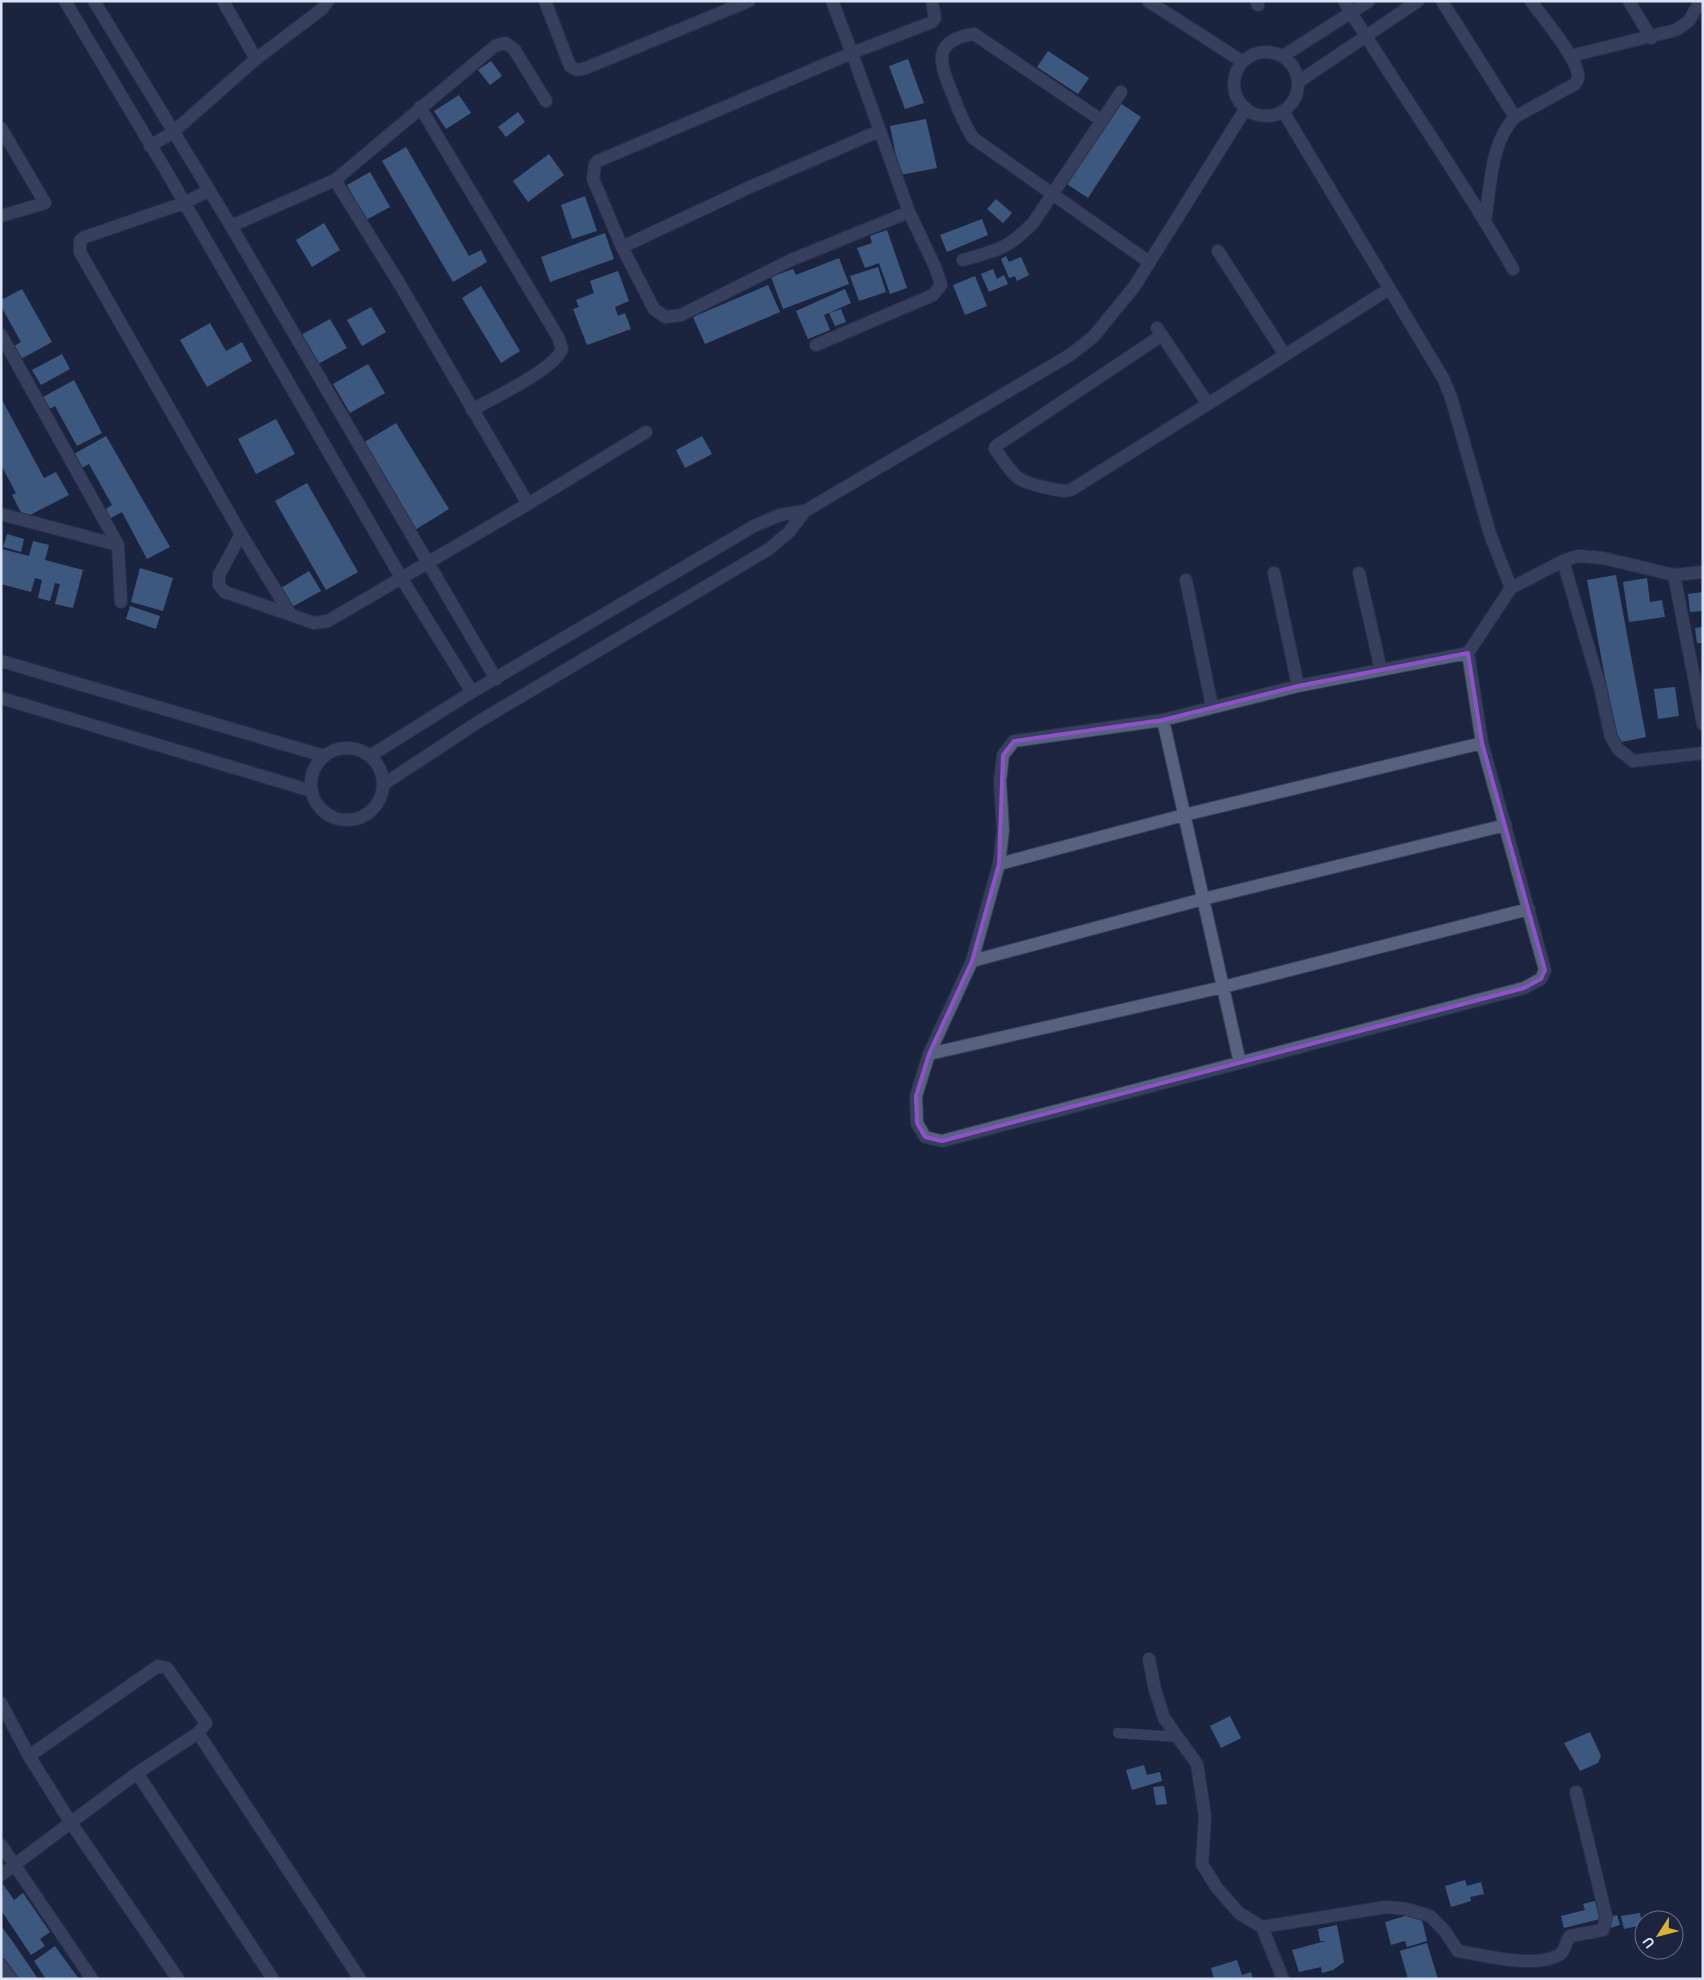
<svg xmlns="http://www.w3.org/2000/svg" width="1704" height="1980" viewBox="0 0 1704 1980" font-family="Overpass,sans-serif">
	<rect width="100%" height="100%" fill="#1c243f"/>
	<path fill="#6697ca" d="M1048,51l41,27 -11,16 -41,-27z
		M908,59l16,44 -19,6 -16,-43z
		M491,61l11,15 -12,9 -12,-15z
		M459,95l12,18 -25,16 -12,-18z
		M1120,103l21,14 -53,81 -21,-14z
		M518,112l7,10 -19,15 -8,-10z
		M926,119l11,49 -37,7 -10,-49z
		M406,147l63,109 12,-6 6,12 -34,20 -71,-121z
		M549,154l15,21 -36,27 -15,-21z
		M370,172l20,35 -24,13 -19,-35z
		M585,196l12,35 -25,8 -11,-34z
		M996,199l16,14 -9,10 -16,-14z
		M982,219l6,16 -41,17 -7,-17z
		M324,223l16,27 -28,17 -16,-27z
		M887,230l20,58 -17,6 -11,-31 -14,5 -8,-20 15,-5 -2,-7z
		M605,233l9,26 -64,23 -9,-25z
		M1006,256l3,6 12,-5 8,18 -12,6 -2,-5 -6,2 -8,-19z
		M839,258l10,26 -66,25 -12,-32 22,-8 3,6z
		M878,267l8,25 -27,9 -9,-25z
		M993,269l4,10 7,-4 4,9 -19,8 -8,-18z
		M618,271l11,30 -14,6 3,9 7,-3 6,16 -44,16 -14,-36 6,-2 -3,-7 18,-7 -4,-12z
		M975,276l12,30 -22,9 -12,-30z
		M768,285l12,27 -75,32 -12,-27z
		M481,286l39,65 -19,12 -39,-65z
		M22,289l30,53 -31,17 -7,-13 7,-4 -20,-36v-6z
		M845,289l6,14 -27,12 6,15 -22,9 -12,-28z
		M371,307l15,25 -24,14 -15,-26z
		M841,309l5,13 -11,4 -6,-13z
		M330,319l17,29 -29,16 -17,-29z
		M210,323l16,28 16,-9 10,19 -45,26 -27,-47z
		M62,354l8,15 -29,16 -9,-15z
		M368,364l17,29 -35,20 -17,-29z
		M74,380l28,53 -25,13 -22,-40 -6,3 -6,-12z
		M1,398l43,80 12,-6 13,23 -45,23 -12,-23 4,-2 -15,-28z
		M276,419l19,35 -39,20 -18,-35z
		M396,423l53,86 -34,21 -52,-87z
		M106,436l64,111 -23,12 -25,-47 -13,7 -5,-9 8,-5 -23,-41 -7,4 -8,-14z
		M702,436l10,18 -27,14 -9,-18z
		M307,483l51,89 -32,18 -51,-89z
		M7,534l17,5 -3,13 -18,-5z
		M33,541l16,4 -4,15 38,10 -10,38 -18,-4 5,-20 -5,-1 -5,18 -12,-3 4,-18 -7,-2 -4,14 -30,-8 1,-35 27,7z
		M140,568l33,10 -10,33 -32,-9z
		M309,571l12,20 -29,16 -11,-19z
		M1616,575l30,162 -29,6 -30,-163z
		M1647,578l3,24 12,-2 3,17 -36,5 -6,-40z
		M1703,592v19l-13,1 -2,-18z
		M130,606l30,10 -4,13 -30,-10z
		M1703,627v16h-6l-2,-15z
		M1675,687l4,29 -21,3 -4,-30z
		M1230,1716l11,22 -20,10 -11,-22z
		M1590,1732l11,24 -3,7 -18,8 -16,-28z
		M1144,1765l3,10 13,-3 2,9 -30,9 -6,-20z
		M1164,1786l3,18 -11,1 -3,-18z
		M1465,1880l2,6 14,-4 3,12 -14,3 1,4 -20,6 -6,-21z
		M3,1884l11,16 9,-7 27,39 -10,7 5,7 -14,9 -30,-45z
		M1595,1901l5,18 -36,9 -3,-12 24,-6 -2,-6z
		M1640,1913l2,12 -18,4 -3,-13z
		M1412,1914l10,6 5,21 -20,6 -2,-6 -14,4 -6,-23z
		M1617,1915l3,10 -10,3 -4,-10z
		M1337,1925l7,37 -11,8 -11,3 -1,-6 -22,5 -7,-22 34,-9h-6l-2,-12z
		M1,1926l12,16 25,37h-21l-16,-23z
		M1427,1943l11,36h-30l-8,-28z
		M55,1946l13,18 11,15h-33l-12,-18z
		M1237,1960l5,15 9,-3 2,7h-39l-3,-11z"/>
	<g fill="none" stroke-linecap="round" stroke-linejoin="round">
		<g stroke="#3a4057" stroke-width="11">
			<path id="lane" d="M1118,1733l60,4"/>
		</g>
		<g stroke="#3a4057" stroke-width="14">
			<path id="street" d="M65,1l100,168 237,410 70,113
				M94,1l137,225 265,453
				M223,1l33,58
				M545,1l25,65 7,4 9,-2 163,-67
				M832,1l20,52 -254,108 -3,3 -2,15 29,68 128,-60 129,-56
				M1148,1l95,61
				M1256,1l2,4
				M1344,1c55,90 117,176 169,268
				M1442,1l73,116
				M1629,1l22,37
				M1234 84a32 32 0 1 1 64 0a32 32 0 1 1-64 0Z
				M1283,56l86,-55
				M1570,56l106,-26 13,-9 11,-20
				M1298,82l120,-81
				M420,107l138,230 4,12c-7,20 -69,49 -90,61
				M1283,111l160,267 8,19 39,137 21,54
				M1101,120l-127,-86c-42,6 -35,29 -22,59 6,16 12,31 21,45l176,124
				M1,128l44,75 -44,13
				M150,146l22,-13 84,-74 66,-50 6,-8
				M208,191l-24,12 -99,34 -5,4v11l161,282 -22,41v10l6,7 89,31 14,-2 200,-117 -129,-221 -64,-103 160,-134 10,-3 9,6 32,52
				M1485,220c6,-34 5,-77 30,-103l60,-33c2,-3 4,-6 3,-10 -3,-19 -35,-56 -47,-73
				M231,226l104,-46
				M622,247l32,62 11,8 16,-2 110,-55 118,-48
				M1218,251l67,104
				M963,260c33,-9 46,-12 70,-37l88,-131
				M1157,328l51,76 -137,86c-8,2 -15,0 -23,-2 -35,-7 -33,-12 -53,-39l1,-3 166,-111
				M1,335l117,210
				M816,345l117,-50 8,-10 -5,-16 -27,-57 -57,-159 80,-31 3,-4 -3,-17
				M1208,404l181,-115
				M528,504l118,-72
				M1,514l117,31 3,57
				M241,534l48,78
				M1563,561l37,126 11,50 7,12 15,12 70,-8
				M1274,573l24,113
				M1359,573l22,97
				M1674,575l29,149
				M1186,580l26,126
				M1468,653l-170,33 -135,34 -149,21 -11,14 -3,26 3,49 -4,34 -27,97 -43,93 -13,42 1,27 8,14 17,4 582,-153 17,-9 4,-9 -63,-227 -14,-90 43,-65 52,-27 15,-5 25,2 71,17 29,-3
				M1,661l323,95
				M1,698l311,93
				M1163,720l77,343
				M311 784a36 36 0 1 1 72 0a36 36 0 1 1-72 0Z
				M370,756l102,-64 282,-166 26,-11 25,-4 265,-156 23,-18 41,-50 112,-179
				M384,784l94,-62 291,-173 20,-17 16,-21
				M999,864l185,-49 298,-72
				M972,961l231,-62 303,-74
				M929,1054l294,-67 306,-78
				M1149,1659l6,31 9,28 33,46 8,52 -3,48 15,24 22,25 23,14 21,52
				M1,1703l28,53 42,67 107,156
				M198,1733l162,246
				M137,1773l136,206
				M1,1845l91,134
				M1,1875l136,-102 61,-40 8,-10 -39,-55 -9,-2 -129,90
				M1262,1927l124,-20 21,2 23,7 14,14 14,21c26,4 77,18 101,4 7,-4 6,-13 11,-19l33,-6 3,-14 -30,-124
				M1,1965l10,14"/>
		</g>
		<use href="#lane" stroke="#576180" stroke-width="10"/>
		<use href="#street" stroke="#576180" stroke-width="12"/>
	</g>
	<path d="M0 0H1704V1980H0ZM1468,653l14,90 63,227 -4,9 -17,9 -582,153 -17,-4 -8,-14 -1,-27 13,-42 43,-93 27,-97 4,-109 11,-14 149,-21 135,-34z" fill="#1c243f" fill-opacity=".55" fill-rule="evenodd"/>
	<path fill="none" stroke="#8f51ca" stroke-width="4" stroke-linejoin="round" d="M1468,653l14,90 63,227 -4,9 -17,9 -582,153 -17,-4 -8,-14 -1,-27 13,-42 43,-93 27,-97 4,-109 11,-14 149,-21 135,-34z"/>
	<rect width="1704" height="1980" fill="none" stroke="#dde3f6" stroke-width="5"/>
	<g transform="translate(1659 1935) rotate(234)"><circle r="24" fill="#1c243f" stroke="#697088"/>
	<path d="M0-4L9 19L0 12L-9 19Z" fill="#dbb333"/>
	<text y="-8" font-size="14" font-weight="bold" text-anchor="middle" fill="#dde3f6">U</text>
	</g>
</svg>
